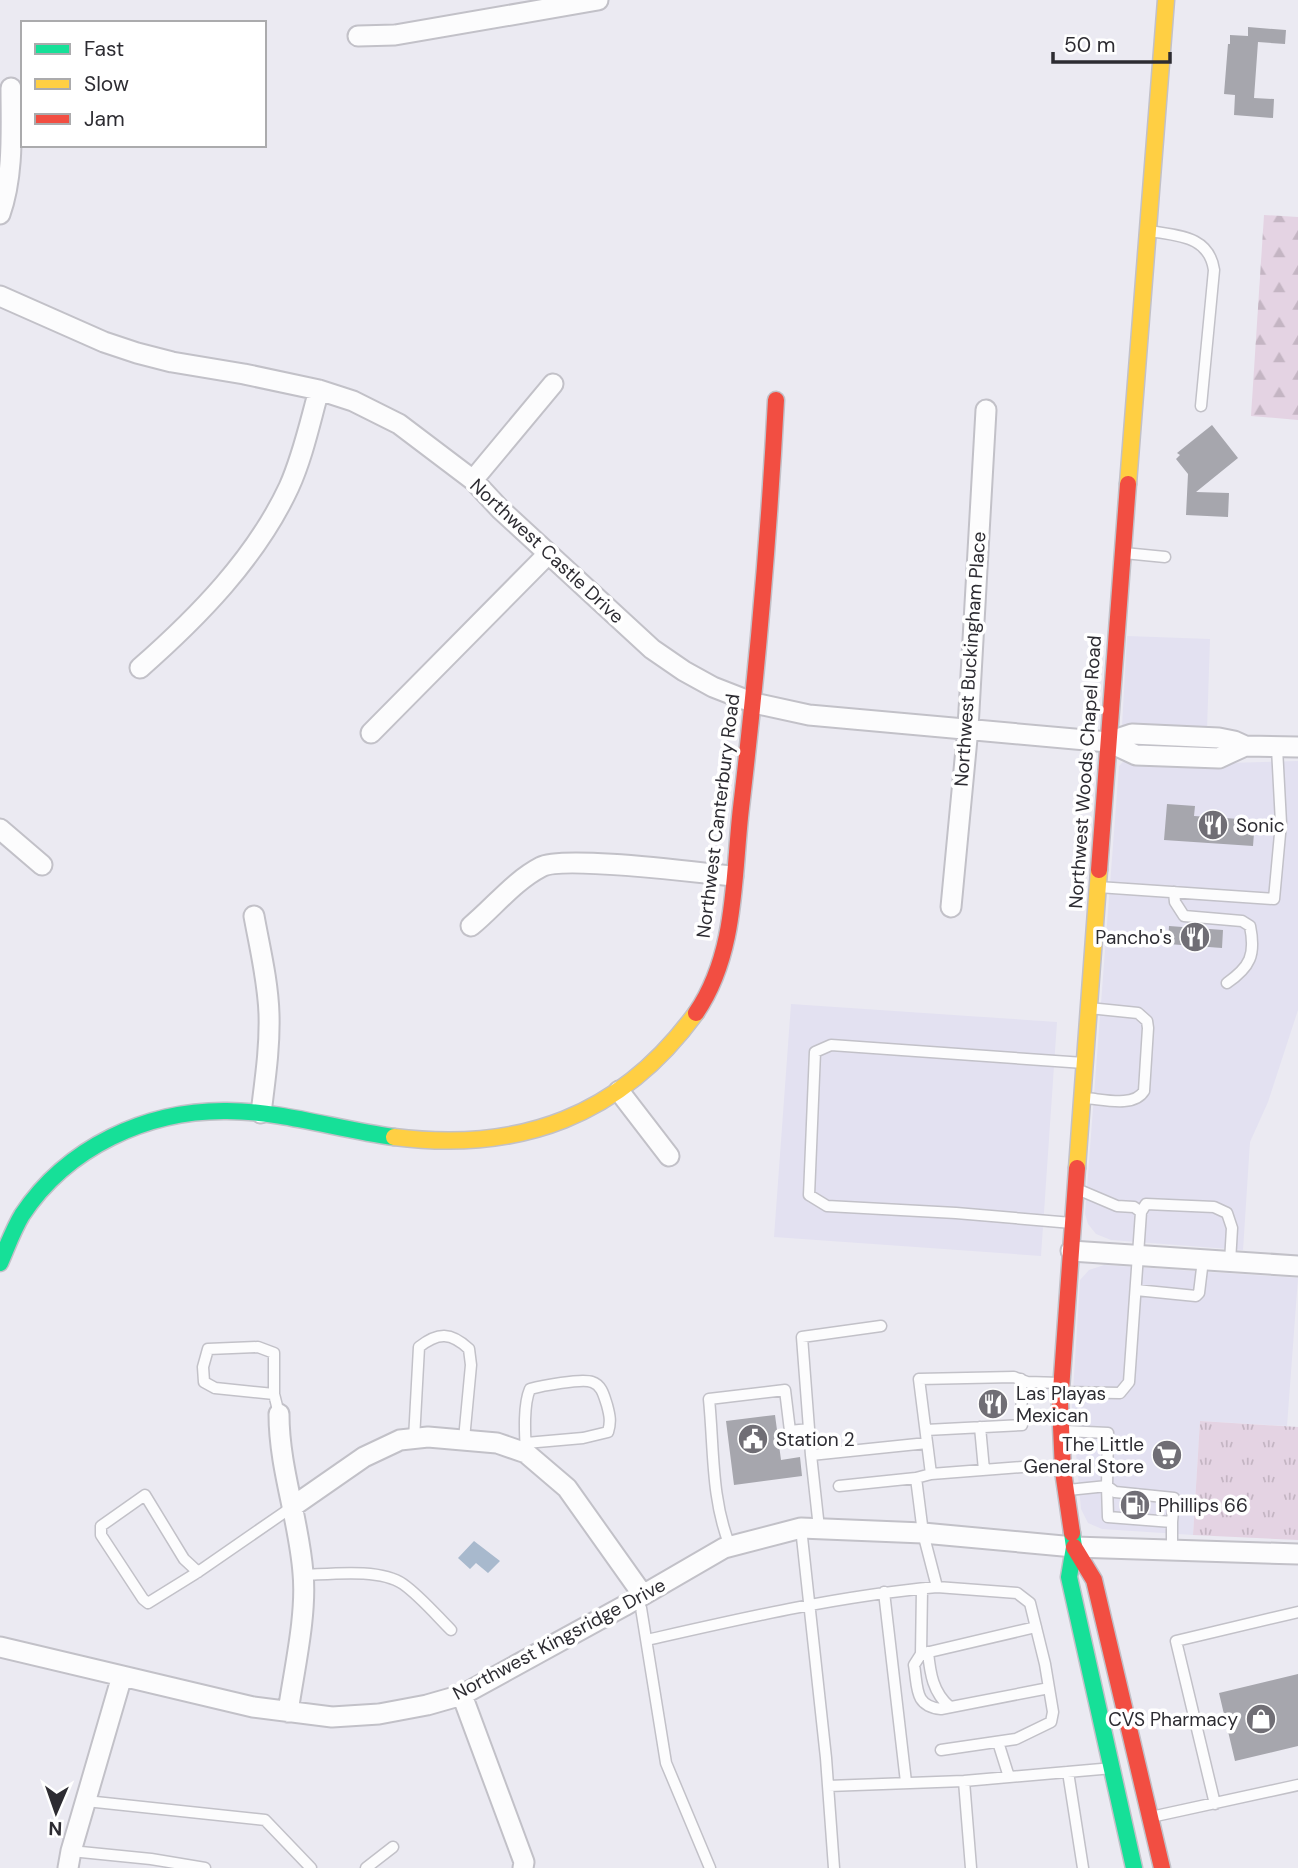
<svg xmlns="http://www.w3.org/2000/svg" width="1298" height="1868" viewBox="0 0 1298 1868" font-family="'DM Sans',sans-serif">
	<defs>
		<pattern id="grass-tufts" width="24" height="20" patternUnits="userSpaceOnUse" patternTransform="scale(1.75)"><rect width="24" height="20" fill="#e4d3e3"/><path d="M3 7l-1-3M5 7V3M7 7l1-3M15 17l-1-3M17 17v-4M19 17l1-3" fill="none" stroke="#c4b5c3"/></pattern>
		<pattern id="forest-firs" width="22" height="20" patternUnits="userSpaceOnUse" patternTransform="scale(1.75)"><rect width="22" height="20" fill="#e4d3e3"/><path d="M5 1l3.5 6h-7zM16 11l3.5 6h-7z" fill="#c4b5c3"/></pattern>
	</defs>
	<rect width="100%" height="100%" fill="#ebeaf2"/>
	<path fill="#e3e1f1" d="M1127,636l83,3 -3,91 -85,-4z
		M1130,761l63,3 105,-3v249l-30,92 -18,40 -7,108 -132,-10 -15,-6 -8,-10 -3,-10 34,-448 4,-4z
		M791,1004l266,18 -16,234 -267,-19z
		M1104,1265l194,13 -11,148 -87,-5 -7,114 -91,-6 -14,-6 -7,-14 -9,-101 8,-128 9,-10z"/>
	<path fill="url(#grass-tufts)" d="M1200,1421l98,6v113l-105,-5z"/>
	<path fill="url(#forest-firs)" d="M1264,215l34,2v203l-47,-4z"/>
	<path fill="#a8b9cd" d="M474,1541l26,20 -12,12 -12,-10 -6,6 -12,-11z"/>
	<path fill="#a6a6ad" d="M1248,27l38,3 -1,14 -27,-2 -4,56 20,1 -1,19 -39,-3 1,-20 -11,-1 4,-50h2v-9l18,1z
		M1212,425l26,33 -42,34 33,1 -1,24 -42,-2 2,-41 -12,-15 4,-4 -3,-2z
		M1167,804l28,2 -1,10 61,4 -2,26 -89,-6z
		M1169,926l54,4 -1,18 -54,-4z
		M775,1415l6,45 19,-3 2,19 -68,9 -8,-64z
		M1298,1674v72l-63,15 -16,-68z"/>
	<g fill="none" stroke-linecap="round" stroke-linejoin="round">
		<g stroke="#c2c1c8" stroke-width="13">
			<path id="lane" d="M1150,231c29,5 59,5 64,39l-13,136
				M1124,553l41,4
				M1098,887l176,12 7,-76 -4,-75
				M1174,892l1,10 9,14 58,5 8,5c6,29 0,41 -23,57
				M1085,1098c17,1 49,10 59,-7l4,-63 -1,-7 -9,-8 -49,-5
				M1077,1189l40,17 17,1 7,5
				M1072,1223l-116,-10 -129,-7 -18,-11 6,-143 16,-7 253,18
				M1136,1290l60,6 3,-3 4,-33
				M1062,1392l58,1 9,-11 12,-170 5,-8 68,3 13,6 5,15 -2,34
				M274,1394l-59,-6 -11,-6 -1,-15 5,-18 50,-2 16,6v41l5,20
				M980,1427l4,43
				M926,1430l96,-5 -1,-46
				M1064,1431l44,2 -1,53 8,6 59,6 -2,24
				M414,1439l5,-92c19,-15 32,-15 50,2l2,16 -7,74
				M526,1443l57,-5 25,-6c3,-10 2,-16 -1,-27 -3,-9 -5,-20 -15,-23 -10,-4 -51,4 -62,7 -7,16 -5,46 -4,64
				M811,1455l-9,-118 79,-11
				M1022,1467l-91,7 -12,-95 95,-2 13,5 34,1
				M931,1474l-15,4 7,55 14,54 80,6 13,10 15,61 8,48 -2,10 -35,17 -75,11
				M839,1486l77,-8
				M1068,1490l39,-4 1,31 64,5v29
				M801,1528l25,230 8,110
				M819,1528l-8,-73 116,-12
				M730,1546c-19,-47 -16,-97 -21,-147l76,-9 5,41 19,-2
				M198,1572l-14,-13 -39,-64 -44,31v9l42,64 5,4 50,-31 94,-65
				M304,1575c27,-1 76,-7 99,9 17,12 33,31 48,46
				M922,1589l-1,65 -7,11c4,23 0,41 27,44l108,-21
				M884,1592l22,190
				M634,1600l7,8 25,155 44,105
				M647,1640c97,-22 191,-44 290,-53
				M928,1652c2,21 5,41 22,55
				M921,1654l115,-27
				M998,1742l11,35
				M1068,1772l15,96
				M964,1781l7,87
				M828,1786l136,-5 149,-13
				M86,1801l179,19 46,48
				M1215,1804l-39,-163 122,-29
				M1151,1817l147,-32
				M71,1851l80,8 54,9
				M366,1868l27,-21"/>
		</g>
		<g stroke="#c2c1c8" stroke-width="23">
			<path id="street" d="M358,36l37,-1 203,-35
				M0,214c14,-39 11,-86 11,-126
				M0,296l104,46 33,11 35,9 72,12 75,16 34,11 46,23 74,56 27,29 152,140 32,22 29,16 41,16 55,12 299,27 24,-8 87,4 15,3 11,5 53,1
				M473,480l80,-96
				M140,668c58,-51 116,-110 149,-181 14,-31 21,-65 30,-97
				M371,733l177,-179
				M1108,742l28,13 83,3 26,-12
				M0,829l42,36
				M951,907l17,-179 18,-318
				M254,916c6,33 14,65 15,98 1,34 -4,66 -8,99
				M471,926c23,-19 43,-45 70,-59 22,-12 159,6 192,9
				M619,1091l50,65
				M1071,1251l227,15
				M279,1414c0,55 20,105 24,159 4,42 -9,97 -15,139
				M292,1507l72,-50 36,-17 28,-3 69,6 29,10 41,35 76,107
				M0,1647l253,60 79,10 47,-3 48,-9 35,-10 162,-89 100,-58 77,-20 122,5 151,14 224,7
				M462,1695l62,167 -1,6
				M68,1868l3,-17 51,-175"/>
		</g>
		<g stroke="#c2c1c8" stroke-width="19">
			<path id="fast" d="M0,1263c7,-16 13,-33 22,-48 45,-68 125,-105 205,-104 56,0 112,19 167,26
				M1072,1533l2,14 -5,30 65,291"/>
		</g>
		<g stroke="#c2c1c8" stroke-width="19">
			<path id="slow" d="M1128,484l38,-484
				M394,1137c126,16 227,-21 302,-124
				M1077,1168l22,-298"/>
		</g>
		<g stroke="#c2c1c8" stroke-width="19">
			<path id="jam" d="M1099,870l29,-386
				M696,1013c41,-60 37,-136 45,-205 16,-136 28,-272 35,-408
				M1072,1533l-9,-62 -3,-67 17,-236
				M1074,1547l20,33 68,288"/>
		</g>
		<use href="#lane" stroke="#fcfcfd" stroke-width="10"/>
		<use href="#street" stroke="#fcfcfd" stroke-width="19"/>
		<use href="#fast" stroke="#16e098" stroke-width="16"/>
		<use href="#slow" stroke="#ffcf43" stroke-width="16"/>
		<use href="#jam" stroke="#f24e42" stroke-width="16"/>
	</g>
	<defs>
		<g id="restaurant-disc" transform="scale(1.575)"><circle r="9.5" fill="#706e75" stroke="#fff"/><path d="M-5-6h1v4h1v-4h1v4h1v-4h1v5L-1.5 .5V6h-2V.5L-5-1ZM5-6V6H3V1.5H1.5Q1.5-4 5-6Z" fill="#fff"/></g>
		<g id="civic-disc" transform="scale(1.575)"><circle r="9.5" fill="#706e75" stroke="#fff"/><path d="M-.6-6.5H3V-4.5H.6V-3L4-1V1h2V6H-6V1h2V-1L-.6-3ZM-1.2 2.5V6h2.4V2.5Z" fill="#fff"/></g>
		<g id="supermarket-disc" transform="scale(1.575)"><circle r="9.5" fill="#706e75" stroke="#fff"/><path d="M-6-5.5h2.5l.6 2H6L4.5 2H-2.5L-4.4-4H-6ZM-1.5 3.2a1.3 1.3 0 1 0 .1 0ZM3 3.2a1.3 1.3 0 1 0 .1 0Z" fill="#fff"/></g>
		<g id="fuel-disc" transform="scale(1.575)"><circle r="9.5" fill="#706e75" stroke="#fff"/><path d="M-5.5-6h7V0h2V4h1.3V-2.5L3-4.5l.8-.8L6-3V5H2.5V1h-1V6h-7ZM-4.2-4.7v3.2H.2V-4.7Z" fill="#fff"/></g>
		<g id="shop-disc" transform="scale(1.575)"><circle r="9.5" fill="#706e75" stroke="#fff"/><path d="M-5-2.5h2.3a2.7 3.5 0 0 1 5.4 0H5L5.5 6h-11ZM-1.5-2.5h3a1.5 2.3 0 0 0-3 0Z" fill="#fff"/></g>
	</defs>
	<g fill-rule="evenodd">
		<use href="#restaurant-disc" x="1213" y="825"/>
		<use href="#restaurant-disc" x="1195" y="937"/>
		<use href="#restaurant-disc" x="993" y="1404"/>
		<use href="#civic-disc" x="753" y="1439"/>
		<use href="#supermarket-disc" x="1167" y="1455"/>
		<use href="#fuel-disc" x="1135" y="1505"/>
		<use href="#shop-disc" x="1261" y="1719"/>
	</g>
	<g text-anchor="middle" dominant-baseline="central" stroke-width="7" stroke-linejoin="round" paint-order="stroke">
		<g font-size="19" fill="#2d2c32" stroke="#fff">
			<text transform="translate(547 551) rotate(43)">Northwest Castle Drive</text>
			<text transform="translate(970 659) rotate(-86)">Northwest Buckingham Place</text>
			<text transform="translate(1085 772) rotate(-86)">Northwest Woods Chapel Road</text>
			<text transform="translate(718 816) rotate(-83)">Northwest Canterbury Road</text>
			<text transform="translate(559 1639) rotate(-28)">Northwest Kingsridge Drive</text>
		</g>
		<g font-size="19" fill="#2d2c32" stroke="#fff" text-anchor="start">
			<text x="1236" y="825">Sonic</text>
			<text x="1172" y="937" text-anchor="end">Pancho's</text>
			<text x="1016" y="1393">Las Playas<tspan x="1016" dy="22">Mexican</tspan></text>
			<text x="776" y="1439">Station 2</text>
			<text x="1144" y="1444" text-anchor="end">The Little<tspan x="1144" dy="22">General Store</tspan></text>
			<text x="1158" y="1505">Phillips 66</text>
			<text x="1238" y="1719" text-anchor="end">CVS Pharmacy</text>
		</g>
	</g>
	<rect x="21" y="21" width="245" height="126" fill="#ffffff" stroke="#ababad" stroke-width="2"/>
	<rect x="35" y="44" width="35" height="10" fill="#16e098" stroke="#ababad" stroke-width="2"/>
	<text x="84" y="56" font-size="21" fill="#2d2c32">Fast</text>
	<rect x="35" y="79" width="35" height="10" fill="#ffcf43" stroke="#ababad" stroke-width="2"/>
	<text x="84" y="91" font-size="21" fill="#2d2c32">Slow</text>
	<rect x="35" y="114" width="35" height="10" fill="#f24e42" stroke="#ababad" stroke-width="2"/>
	<text x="84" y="126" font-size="21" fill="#2d2c32">Jam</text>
	<g transform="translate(56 1812) rotate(182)" stroke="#ffffff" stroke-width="5" paint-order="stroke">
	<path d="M0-5L12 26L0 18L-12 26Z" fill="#2d2c32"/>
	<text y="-10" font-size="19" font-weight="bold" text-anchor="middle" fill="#2d2c32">N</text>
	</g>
	<path d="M1053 52v10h117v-10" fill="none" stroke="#2d2c32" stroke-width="3.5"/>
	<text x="1064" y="52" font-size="21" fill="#2d2c32" stroke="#ffffff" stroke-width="5" paint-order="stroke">50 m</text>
</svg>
